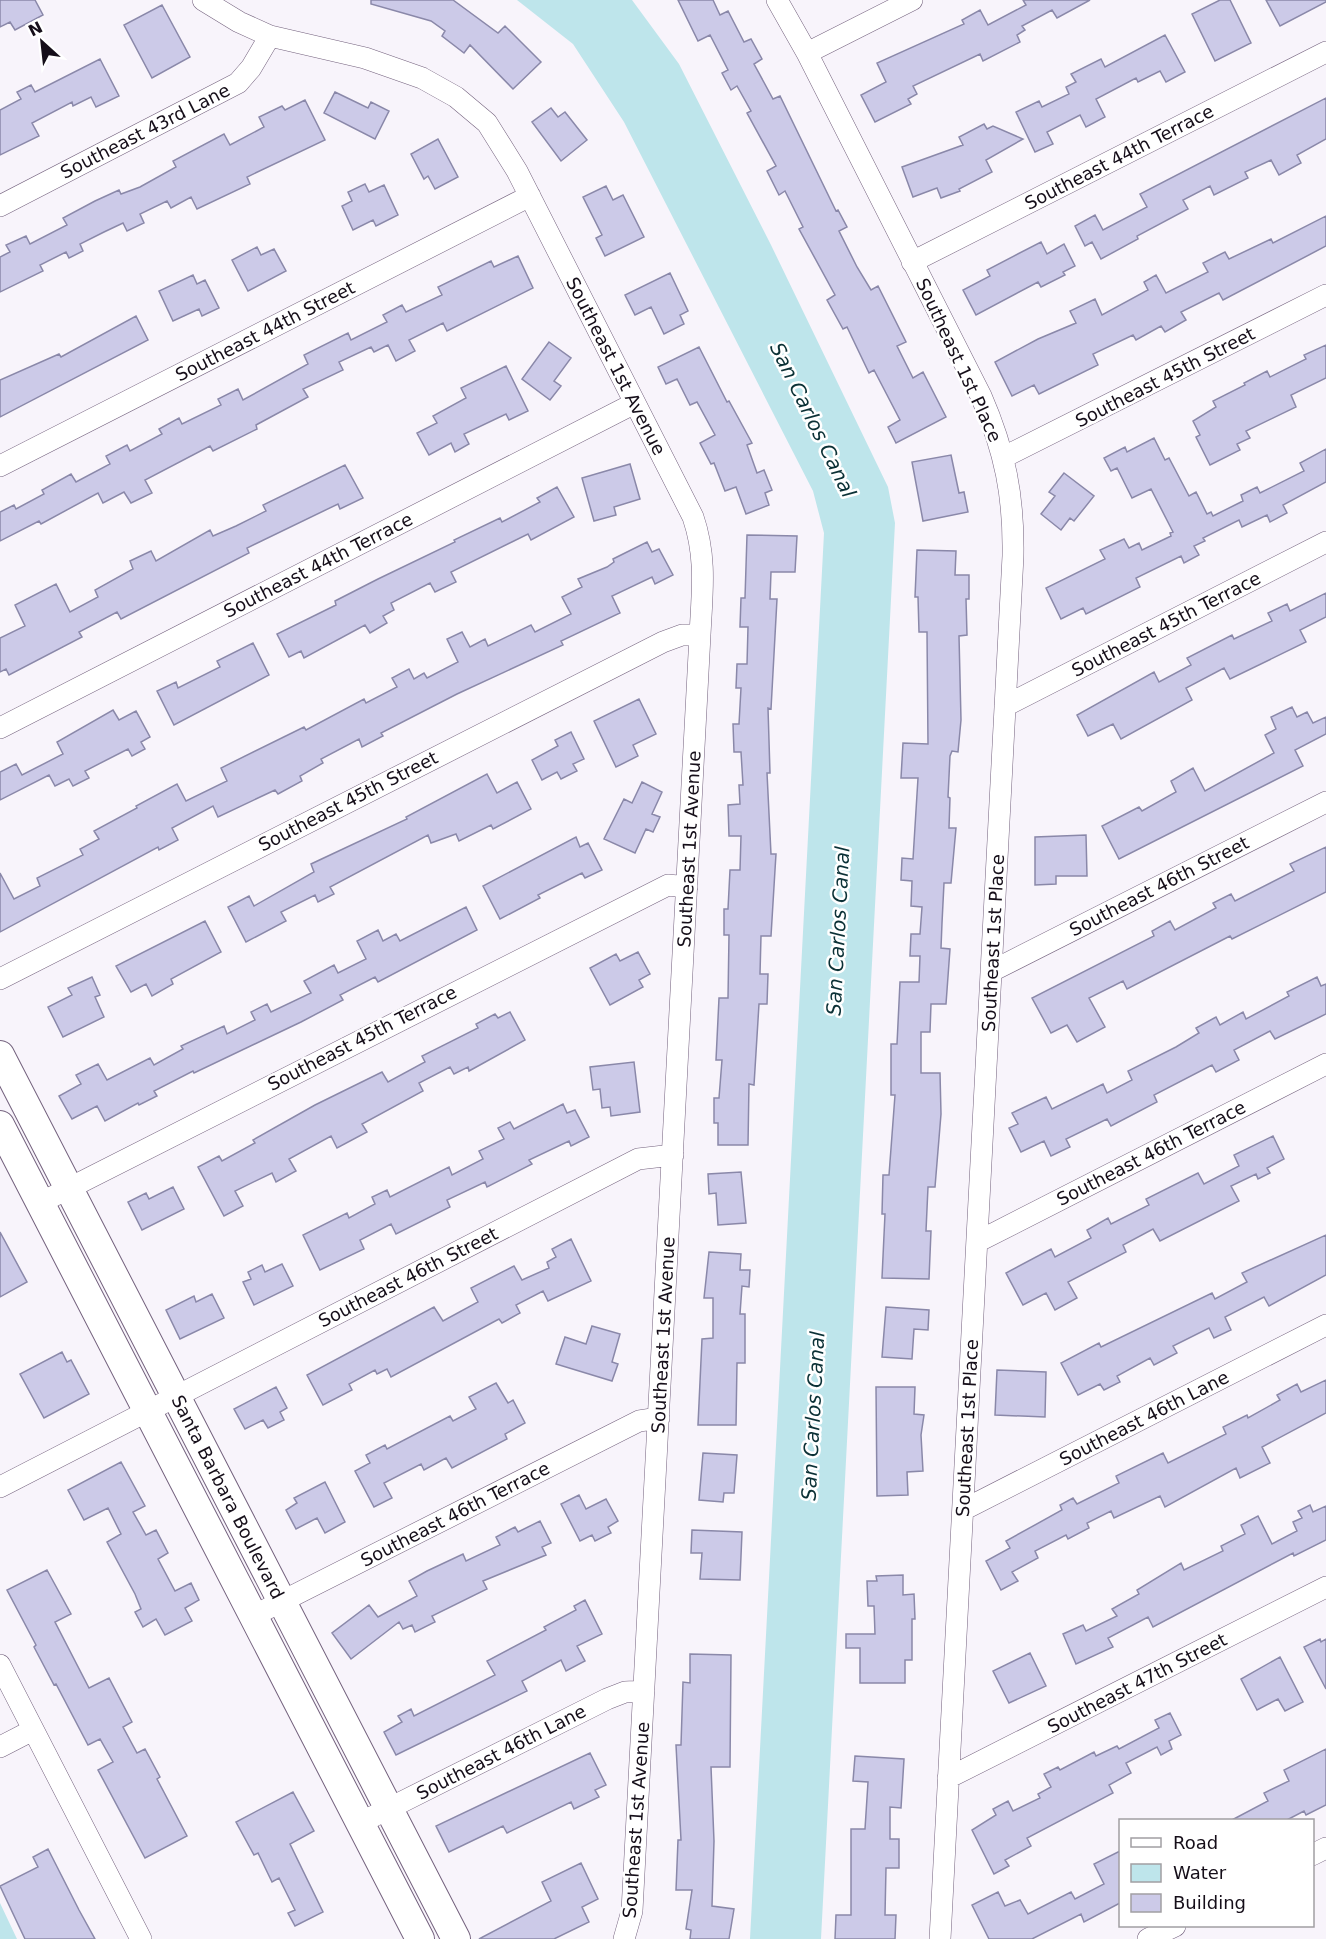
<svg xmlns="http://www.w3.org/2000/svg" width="1326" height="1939" viewBox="0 0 1326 1939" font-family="'DejaVu Sans',sans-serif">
	<rect width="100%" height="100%" fill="#f8f4fb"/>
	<path fill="#bee5eb" d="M517,0h115l47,64 92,181 117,242 7,36 -74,1416h-71l74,-1406 -11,-42 -189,-369 -51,-78z
		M0,1903l17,36h-17z"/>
	<path fill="#cccae8" stroke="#8a88a9" stroke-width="1.5" d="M0,0h35l8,15 -28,15 -5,-8 -10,5z
		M371,0h82l45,33 7,-7 36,36 -28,27 -43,-44 -6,8 -22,-17 3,-5 -14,-10 -60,-17z
		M678,0h35l7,15 8,-4 16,31 7,-3 11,20 -8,5 19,35 7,-3 56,115 2,-1 9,17 -8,4 18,36 14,23 7,-4 28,56 -9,4 16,32 10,-6 23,45 -50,26 -8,-16 12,-7 -26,-50 -5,3 -22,-46 -4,2 -16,-29 8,-5 -36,-66 4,-2 -18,-36 -6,4 -12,-24 9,-5 -29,-53 4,-2 -14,-25 -6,4 -9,-17 6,-3 -18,-35 -12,6z
		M1023,0h67l-33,18 -5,-8 -30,16 3,4 -8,5 3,7 -37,19 -3,-7 -67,32 4,8 -9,5 3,5 -36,18 -14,-27 25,-13 -9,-19 87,-39 -2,-4 18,-10 8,15 38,-20z
		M1220,0h10l21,43 -36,18 -23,-47z
		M1266,0h60v2l-46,24z
		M162,5l28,52 -38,21 -28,-53z
		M1165,35l20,37 -19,10 -6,-11 -22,11 -2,-4 -40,21 9,18 -19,10 -6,-12 -33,17 6,12 -18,8 -19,-40 23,-11 3,6 27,-13 -3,-7 10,-5 -5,-8 30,-15 4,8z
		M100,59l19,37 -23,11 -5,-10 -18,9 -1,-4 -40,21 7,13 -39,19v-45l21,-11 -4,-7 14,-7 4,7z
		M335,92l33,16 3,-6 18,9 -14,28 -51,-26z
		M1326,98v41l-29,16 4,8 -22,12 -8,-15 -26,12 3,6 -34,17 -4,-9 -27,14 5,9 -51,27 1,3 -37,20 -9,-17 -7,4 -10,-20 20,-11 8,15 44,-23 -7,-13z
		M305,100l20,40 -78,37 3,7 -53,25 -6,-12 -20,11 -4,-7 -27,13 4,9 -17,8 -4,-8 -19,9 -24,12 3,7 -14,7 -3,-6 -26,13 3,6 -43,21v-35l10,-5 -4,-7 20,-9 4,8 37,-19 -4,-7 32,-17 24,-11 2,4 19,-7 36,-20 -3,-6 51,-27 6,11 34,-18 -5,-10 23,-11 3,4z
		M551,108l7,9 7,-5 22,28 -26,21 -29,-39z
		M984,124l3,5 6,-3 30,13 -37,21 6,12 -33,17 1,2 -19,7 -4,-10 -24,9 -11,-30 61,-22 -4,-8z
		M438,139l20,38 -23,12 -7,-13 -4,3 -13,-25z
		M365,184l4,8 15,-7 14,30 -22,11 -3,-6 -20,10 -11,-24 10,-5 -4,-9z
		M606,186l7,14 10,-5 21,42 -39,19 -9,-18 6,-3 -19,-38z
		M1326,216v30l-103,54 -4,-7 -38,19 5,8 -21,12 -4,-6 -25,14 -3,-5 -40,19 5,11 -59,29 -5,-9 -22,11 -17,-34 43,-23 38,-16 -6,-12 25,-12 7,16 46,-25 -4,-8 12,-7 10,18 42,-21 -5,-9 22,-11 4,7 42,-20 2,4z
		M1041,242l6,12 17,-10 11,22 -12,6 2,3 -24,12 -3,-5 -62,33 -13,-25 27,-14 -3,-6z
		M257,247l4,8 13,-6 12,22 -38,20 -16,-31z
		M518,256l15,32 -86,43 -4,-8 -34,17 6,11 -19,10 -8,-16 -14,7 -3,-5 -32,15 4,8 -40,19 5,8 -52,28 1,4 -44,22 -3,-5 -65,34 7,13 -21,10 -7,-11 -21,11 -5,-10 -57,31 -2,-3 -39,20v-29l14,-7 2,4 28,-15 -2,-4 29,-16 5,8 34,-18 -4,-8 21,-11 3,6 32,-17 -3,-5 20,-11 3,6 39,-19 -3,-6 20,-10 5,11 65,-36 -4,-9 44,-22 3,7 36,-18 -4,-7 19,-10 4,7 36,-17 -4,-8 53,-26 3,6z
		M670,273l18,38 -8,4 4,9 -20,10 -13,-27 -16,8 -10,-20z
		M193,275l4,9 8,-4 14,28 -17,8 -3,-7 -26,12 -14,-30z
		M136,316l12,24 -148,77v-37l59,-26 2,3z
		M549,342l22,16 -17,23 7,5 -11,14 -28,-21z
		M1326,345v33l-35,17 5,12 -50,24 4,7 -13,6 3,6 -30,15 -14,-28 4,-2 -7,-14 23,-14 -3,-6 32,-16 -1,-2 23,-12 3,6 36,-18 -2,-4z
		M699,347l28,55 2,-1 23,42 -5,2 10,28 7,-3 8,20 -7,3 4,12 -23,9 -10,-27 -11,4 -11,-28 -3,1 -11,-21 15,-8 -18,-33 -7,3 -13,-26 -11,5 -8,-17z
		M506,366l22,45 -19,9 -3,-6 -42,20 5,10 -14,8 -4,-9 -22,12 -12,-22 20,-10 -4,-7 33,-18 -5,-10z
		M1154,438l11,22 4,-2 20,38 7,-4 11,22 4,-2 2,4 30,-15 -2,-6 16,-8 3,6 44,-22 -4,-8 26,-14v33l-43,23 4,8 -17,9 -3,-7 -25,12 -3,-7 -36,18 2,3 -11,5 5,9 -15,8 -3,-7 -45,22 4,9 -54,27 -3,-6 -22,11 -15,-31 59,-29 -5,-9 24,-11 5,9 10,-5 3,7 29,-14 -1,-3 3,-1 -22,-43 -19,9 -15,-30 -6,3 -7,-13 21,-11 2,5z
		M951,455l8,38 5,-1 4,20 -45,9 -11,-59z
		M630,464l10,35 -26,8 2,8 -22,6 -12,-43z
		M345,465l18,33 -23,11 -2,-5 -91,44 2,5 -128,66 -4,-7 -38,20 3,5 -73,38 -3,-6 -6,3v-34l25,-12 -10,-21 41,-21 14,28 28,-15 -3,-7 38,-21 -3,-8 21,-10 5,10 54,-31 3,6 23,-10 30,-15 -3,-6z
		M1064,473l30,23 -20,25 -4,-3 -9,12 -20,-16 14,-18 -6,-4z
		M557,487l17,30 -43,23 -3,-6 -77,38 5,10 -21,10 -5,-9 -39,20 3,7 -11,6 4,7 -17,10 -5,-8 -61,33 -3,-7 -12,6 -12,-23 59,-29 -1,-4 43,-22 77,-37 -1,-2 46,-22 2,4 38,-20 -3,-4z
		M747,535l50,1 -2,36h-24l-1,27h7l-6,110 -3,-1 2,65h-3l4,81h5l-1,16 -4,66h-10l-1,38h8l-1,30h-8l-5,81 -5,-1 -1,61h-30v-22h-4v-25h5l3,-38h-6l3,-62h9l1,-63h-5v-26h4l2,-39h10l1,-34h-12l-1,-31 12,-1 -1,-19h4l-2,-33h-7l-1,-28h6l2,-36h-5l1,-24h10l1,-37h-8l1,-29h4z
		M647,542l5,10 7,-3 14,26 -18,9 -3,-7 -40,19 8,17 -59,28 2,4 -106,49 -76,39 2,3 -21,11 -3,-8 -38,20 2,4 -23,13 2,5 -24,13 -3,-4 -57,27 -5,-11 -41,22 6,12 -19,10 -1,-3 -158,85v-59l14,26 26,-13 -3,-8 46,-23 -3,-6 19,-10 -5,-8 43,-23 -1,-2 41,-22 9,17 41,-20 -6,-13 83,-41 2,3 58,-31 2,4 31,-16 -5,-9 17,-9 5,10 10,-6 3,5 31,-16 -11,-23 15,-7 8,15 15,-8 3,7 43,-21 4,7 36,-18 -9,-17 20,-10 -4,-8 29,-12 7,-5 -1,-3z
		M917,550l39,1 -1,24h14v24h-3l1,36 -8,1 2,84 -3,32 -6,-1 -2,5 -2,41 2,1 -1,30h7l-5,55h-7l-2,40 -1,25 9,1 -4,55h-15l-1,28h-9v41h19l1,41 -6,73h-7l-2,44h5l-2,48 -47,-1 3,-64h-3l1,-39h6l6,-80h-4v-51h6l3,-62h19l1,-26h-10l1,-22h9l2,-27 -11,-1 1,-25 -11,-1 1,-22 11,1 5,-81h-17l2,-35 25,1 -1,-112h-8l-1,-35h-3z
		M1326,593v24l-26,13 6,12 -76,37 -6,-11 -38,20 6,12 -71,39 -8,-15 -25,12 -11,-21 77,-43 5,10 32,-17 -4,-7 45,-23 2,4 38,-18 -4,-8 19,-9 3,7z
		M253,643l16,32 -95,50 -17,-34 19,-9 2,6 42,-21 -3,-6z
		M639,699l17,35 -23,11 5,11 -22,11 -22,-46z
		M1292,707l5,10 10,-5 6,11 13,-6v17l-31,16 8,16 -184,93 -17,-33 37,-19 3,4 34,-19 -5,-11 22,-13 12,23 69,-38 -9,-18 11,-6 -5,-12z
		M113,710l6,10 17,-9 14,26 -9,5 4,7 -13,7 -4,-7 -43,22 4,7 -16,8 -4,-7 -14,7 -6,-11 -49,25v-28l16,-8 6,11 41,-21 -6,-12z
		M571,732l13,27 -11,5 4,7 -16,8 -4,-7 -15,8 -10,-20 26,-14 -3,-6z
		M487,774l10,19 20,-11 14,27 -38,20 -2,-4 -32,16 -3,-7 -25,9 -3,-8 -98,52 4,7 -16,8 -3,-7 -34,17 5,9 -40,21 -18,-35 21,-11 5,10 60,-34 -3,-8 96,-45 -1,-2z
		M642,782l20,10 -10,22 8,3 -7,15 -7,-3 -11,24 -31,-14 20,-40 8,4z
		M1086,835l1,41h-31v8l-21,1v-48z
		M576,837l4,10 8,-4 14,27 -17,8 -3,-5 -44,22 2,3 -40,21 -17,-33z
		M1326,847v45l-94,47 -2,-3 -103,53 -4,-8 -34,17 16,29 -28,15 -10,-17 -16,8 -19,-35 122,-62 -2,-5 18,-10 5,9 41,-22 -3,-5 18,-9 4,7 59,-30 -4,-7z
		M466,907l11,23 -99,52 -3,-5 -35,18 3,5 -42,22 -107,51 -1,-2 -39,20 3,5 -18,9 -1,-2 -33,18 -8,-15 -25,13 -13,-23 22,-12 -5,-9 22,-11 9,16 43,-22 4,7 29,-16 -2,-3 43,-20 3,8 28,-14 -4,-8 16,-8 4,8 40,-19 -7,-12 30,-16 4,8 28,-14 -9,-18 21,-11 5,11 13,-7 4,7z
		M205,921l16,31 -50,27 2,5 -21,12 -6,-12 -15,8 -15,-26z
		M638,952l12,22 -11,6 4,7 -33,18 -20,-37 26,-14 4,7z
		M92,977l8,18 -5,2 9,20 -41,20 -15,-30 24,-12 -4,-7z
		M1317,977l4,9 5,-2v30l-51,25 -5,-8 -36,19 5,10 -23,12 -4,-7 -58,30 3,7 -46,24 -4,-7 -41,20 4,8 -19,9 -7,-15 -23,11 -12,-24 9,-4 -6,-11 34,-16 6,12 51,-25 4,9 25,-13 -4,-9 48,-24 23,-14 -3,-5 20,-11 4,8 23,-13 3,7 43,-23 -2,-4z
		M510,1012l15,28 -56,31 -1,-4 -14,7 -4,-7 -31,16 4,8 -61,33 5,8 -30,16 -6,-12 -42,23 7,12 -20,11 -4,-9 -37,18 8,15 -19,10 -26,-49 21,-11 3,5 33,-18 -2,-3 62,-35 67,-33 6,10 37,-20 -3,-6 56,-28 -2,-4 19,-10 3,4z
		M634,1062l6,50 -29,4 -1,-9 -8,1 -2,-19 -7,1 -3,-23z
		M563,1104l4,9 8,-3 14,27 -18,9 -2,-5 -40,19 3,4 -45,23 -2,-5 -38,18 3,7 -54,27 -5,-10 -31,16 4,9 -44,21 -17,-35 44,-22 2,5 26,-14 -3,-7 15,-7 3,7 59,-30 3,8 31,-16 -4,-8 25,-12 -6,-11 12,-6 4,7z
		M1273,1136l11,23 -17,9 3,5 -12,6 -2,-5 -25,12 8,15 -79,40 -7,-12 -30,16 3,7 -58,30 9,16 -22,12 -9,-17 -23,12 -17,-32 45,-24 4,8 36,-19 -4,-8 21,-12 3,6 38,-19 -3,-6 52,-26 6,11 35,-18 -5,-11z
		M741,1172l5,51 -28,2 -2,-32 -7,1 -1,-20z
		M173,1187l11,22 -42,21 -14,-28 18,-9 3,6z
		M0,1232l27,50 -27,15z
		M1326,1235v40l-57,31 -5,-9 -39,20 6,13 -17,8 -5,-10 -36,18 4,7 -23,12 -4,-7 -33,18 3,6 -16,8 -4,-6 -22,11 -17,-32 38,-20 2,4 111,-54 3,6 32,-17 -5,-9z
		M571,1239l20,42 -43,20 -5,-10 -27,14 4,8 -18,10 -3,-4 -108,58 -4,-8 -10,5 -2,-4 -26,14 3,6 -29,15 -16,-30 127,-68 9,14 35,-19 -7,-14 43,-22 8,14 27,-12 -2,-6 9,-5 -4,-8z
		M709,1252l32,2 -1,16h10l-1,17 -7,-1 -2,28h5v49h-8l-1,62h-38l4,-86 11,-1v-40h-9z
		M282,1264l11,22 -39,19 -11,-23 8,-3 -3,-7 14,-7 3,7z
		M212,1294l12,24 -44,21 -14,-29 28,-14 2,6z
		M886,1307l43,3 -1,20 -14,-1 -2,30 -30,-2z
		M592,1326l28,8 -8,28 6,2 -6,17 -56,-17 9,-27 21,7z
		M62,1352l5,10 4,-2 18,34 -45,24 -24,-44z
		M997,1370l49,2 -1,45 -50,-2z
		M1326,1380v33l-64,34 8,16 -30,15 -4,-10 -71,39 -5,-11 -46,22 -3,-7 -24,12 2,5 -21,11 -2,-4 -31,16 3,7 -26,14 6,9 -17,9 -15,-29 24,-13 -4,-7 56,-31 -2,-5 13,-7 4,6 42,-21 -3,-7 47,-23 5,10 58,-29 -3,-7 24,-12 1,3 32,-18 -3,-5 20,-11 4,8z
		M496,1383l12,20 5,-3 12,23 -20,11 2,5 -55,29 -6,-10 -22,12 -3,-6 -37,19 8,15 -18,9 -19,-36 15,-8 -4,-8 19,-10 2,4 63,-33 3,5 23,-12 -7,-12z
		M276,1387l11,21 -7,4 4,8 -16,8 -5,-8 -18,9 -11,-20z
		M876,1387h39l-1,27 10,1 -3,20 2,36 -16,1 1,23 -31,1z
		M703,1453l34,2 -3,38h-10l-1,9 -24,-2z
		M121,1462l24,44 -12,6 13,23 10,-5 12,23 -10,6 17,32 16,-8 8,17 -14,8 7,13 -27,14 -9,-16 -13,8 -8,-15 6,-3 -6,-15 -28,-52 14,-8 -13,-26 -24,12 -16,-30z
		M325,1482l20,40 -20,11 -8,-15 -21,11 -10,-19 11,-7 -3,-5z
		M579,1495l7,14 20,-10 12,22 -10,6 3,6 -16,8 -3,-6 -12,6 -19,-37z
		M1310,1505l3,7 13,-6v34l-32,16 -1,-3 -140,74 -5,-10 -40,21 5,9 -37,17 -13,-30 20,-9 3,6 31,-15 -5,-7 27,-15 -2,-4 44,-27 3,7 39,-19 -2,-5 24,-12 -4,-9 17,-9 14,28 25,-13 -4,-9 9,-4 -4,-7z
		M540,1521l11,22 -9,4 4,8 -63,26 4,8 -55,27 3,6 -20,10 -3,-7 -9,4 -4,-7 -48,37 -19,-26 37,-28 9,12 39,-21 -8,-15 18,-10 36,-17 3,7 34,-16 -4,-8 19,-10 3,5z
		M692,1530l50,2 -2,48 -40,-1 2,-26h-11z
		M47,1570l24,44 -16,8 34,66 20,-10 23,44 -9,5 14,26 8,-4 15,28 -3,2 30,57 -42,22 -47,-88 15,-8 -13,-23 -12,6 -32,-61 -2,1 -20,-38 2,-2 -29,-55z
		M903,1575v20l11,-1 1,25h-3v41h-7v23h-45v-35h-14v-14h29l-1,-28h-6l-1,-25h10l-1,-5z
		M585,1600l17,34 -25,12 8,15 -19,10 -5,-11 -39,21 5,10 -131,64 -12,-23 18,-10 -4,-6 13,-7 3,7 81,-41 -8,-14 59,-31 -2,-3 32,-17 -2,-4z
		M1320,1639l1,3 5,-3v50l-22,-42z
		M1030,1653l16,33 -37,17 -16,-32z
		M690,1654l41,1 -1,112h-19l3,74 -2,65 22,3 -5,30h-39l1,-9 -5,-1 6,-39h-16l2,-50h3l-5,-95h5l2,-63 7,1z
		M1280,1657l23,45 -18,9 -7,-12 -21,11 -16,-31z
		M1170,1713l11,22 -12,6 3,8 -11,6 -4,-8 -31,16 5,10 -22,12 4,8 -86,45 4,8 -26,14 4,6 -15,8 -22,-44 24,-15 -3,-6 15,-8 5,10 27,-13 -2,-4 13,-7 -7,-13 14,-7 2,3 34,-18 2,4 21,-10 2,3 40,-21 -4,-8z
		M1326,1749v56l-20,10 -2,-4 -19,10h-55l38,-20 -4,-8 25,-12 -5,-11z
		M590,1753l16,32 -11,5 4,7 -25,12 -3,-7 -64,31 -4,-7 -54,26 -13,-26z
		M855,1756l49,3 -3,49 -11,-1v32h9v29h-13l-1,47h11l-1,24h-60l1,-24h15v-86h14l3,-47 -15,-1z
		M293,1792l21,39 -24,13 33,68 -28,14 -7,-13 7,-3 -16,-32 -7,4 -14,-29 -4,2 -18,-33z
		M48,1849l31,61 16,29h-70l-25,-53 38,-19 -5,-10z
		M1120,1851v52l-36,19 -3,-8 -49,25h-43l-17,-34 26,-13 7,14 15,-6 8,14 43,-22 4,7 29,-15 -10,-20z
		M581,1863l17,36 -16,8 7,15 -35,17h-75l72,-38 -9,-19z"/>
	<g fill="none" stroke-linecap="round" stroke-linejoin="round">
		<g stroke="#74627e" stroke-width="22">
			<path id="minor" d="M203,0l36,22 31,14 95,22 57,20 34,19 31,26 30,48 176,346c14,41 9,76 7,118l-68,1276 -8,28
				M777,0l30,53 174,343c24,55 33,100 32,160l-73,1383
				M807,53l105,-53
				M0,206l238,-123 13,-15 19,-32
				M912,262l414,-210
				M1004,457l322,-162
				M0,466l530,-270
				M1005,706l321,-164
				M0,728l635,-325
				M992,971l334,-169
				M0,979l663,-337 19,-7h18
				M40,1203l628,-318 19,2
				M977,1242l349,-178
				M0,1487l638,-328 35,-4
				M963,1510l363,-185
				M253,1616l386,-195 20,-3
				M0,1665l141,274
				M0,1747l33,-17
				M948,1778l378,-191
				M360,1823l247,-124 18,-7 19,-1
				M1312,1855l14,-7
				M1148,1939l27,-13"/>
		</g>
		<g stroke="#74627e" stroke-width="30">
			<path id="secondary" d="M0,1055l456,884
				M0,1125l420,814"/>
		</g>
		<use href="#minor" stroke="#fff" stroke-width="21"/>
		<use href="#secondary" stroke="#fff" stroke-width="28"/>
	</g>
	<g text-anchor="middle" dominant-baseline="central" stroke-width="5" stroke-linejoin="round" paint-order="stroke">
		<g font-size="18" fill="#150e19" stroke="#fff">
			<text transform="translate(145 131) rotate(-27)">Southeast 43rd Lane</text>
			<text transform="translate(1119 157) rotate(-27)">Southeast 44th Terrace</text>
			<text transform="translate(265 331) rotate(-27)">Southeast 44th Street</text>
			<text transform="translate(959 360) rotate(65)">Southeast 1st Place</text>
			<text transform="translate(616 366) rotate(63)">Southeast 1st Avenue</text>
			<text transform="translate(1165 377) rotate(-27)">Southeast 45th Street</text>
			<text transform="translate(318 565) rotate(-27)">Southeast 44th Terrace</text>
			<text transform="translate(1166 624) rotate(-27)">Southeast 45th Terrace</text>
			<text transform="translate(348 801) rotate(-27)">Southeast 45th Street</text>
			<text transform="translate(689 849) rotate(-87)">Southeast 1st Avenue</text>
			<text transform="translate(1159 886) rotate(-27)">Southeast 46th Street</text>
			<text transform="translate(993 943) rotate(-87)">Southeast 1st Place</text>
			<text transform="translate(362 1038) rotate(-27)">Southeast 45th Terrace</text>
			<text transform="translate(1151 1153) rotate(-27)">Southeast 46th Terrace</text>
			<text transform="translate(408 1277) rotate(-27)">Southeast 46th Street</text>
			<text transform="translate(663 1335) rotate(-87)">Southeast 1st Avenue</text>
			<text transform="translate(1144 1418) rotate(-27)">Southeast 46th Lane</text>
			<text transform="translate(967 1428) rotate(-87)">Southeast 1st Place</text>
			<text transform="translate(228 1497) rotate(63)">Santa Barbara Boulevard</text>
			<text transform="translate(455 1514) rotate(-27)">Southeast 46th Terrace</text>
			<text transform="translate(1137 1683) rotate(-27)">Southeast 47th Street</text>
			<text transform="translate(501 1752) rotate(-27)">Southeast 46th Lane</text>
			<text transform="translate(636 1820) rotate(-86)">Southeast 1st Avenue</text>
		</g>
		<g font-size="20" font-style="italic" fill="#0b3136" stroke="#fff">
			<text transform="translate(813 420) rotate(64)">San Carlos Canal</text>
			<text transform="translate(838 931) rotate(-87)">San Carlos Canal</text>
			<text transform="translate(813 1416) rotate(-87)">San Carlos Canal</text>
		</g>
	</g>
	<rect x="1119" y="1819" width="195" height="108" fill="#ffffff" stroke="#a19fa3" stroke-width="1.5"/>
	<rect x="1131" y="1838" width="30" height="9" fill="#ffffff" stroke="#a19fa3" stroke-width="1.5"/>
	<text x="1173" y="1849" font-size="18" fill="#150e19">Road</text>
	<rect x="1131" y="1864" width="30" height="18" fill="#bee5eb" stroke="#a19fa3" stroke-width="1.5"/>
	<text x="1173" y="1879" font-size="18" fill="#150e19">Water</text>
	<rect x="1131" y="1894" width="30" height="18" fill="#cccae8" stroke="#a19fa3" stroke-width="1.5"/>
	<text x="1173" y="1909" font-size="18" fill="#150e19">Building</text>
	<g transform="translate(42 42) rotate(333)" stroke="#ffffff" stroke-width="4.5" paint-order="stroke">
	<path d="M0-4.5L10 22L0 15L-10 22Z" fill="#150e19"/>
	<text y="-9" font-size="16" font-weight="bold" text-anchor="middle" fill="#150e19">N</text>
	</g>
</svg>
